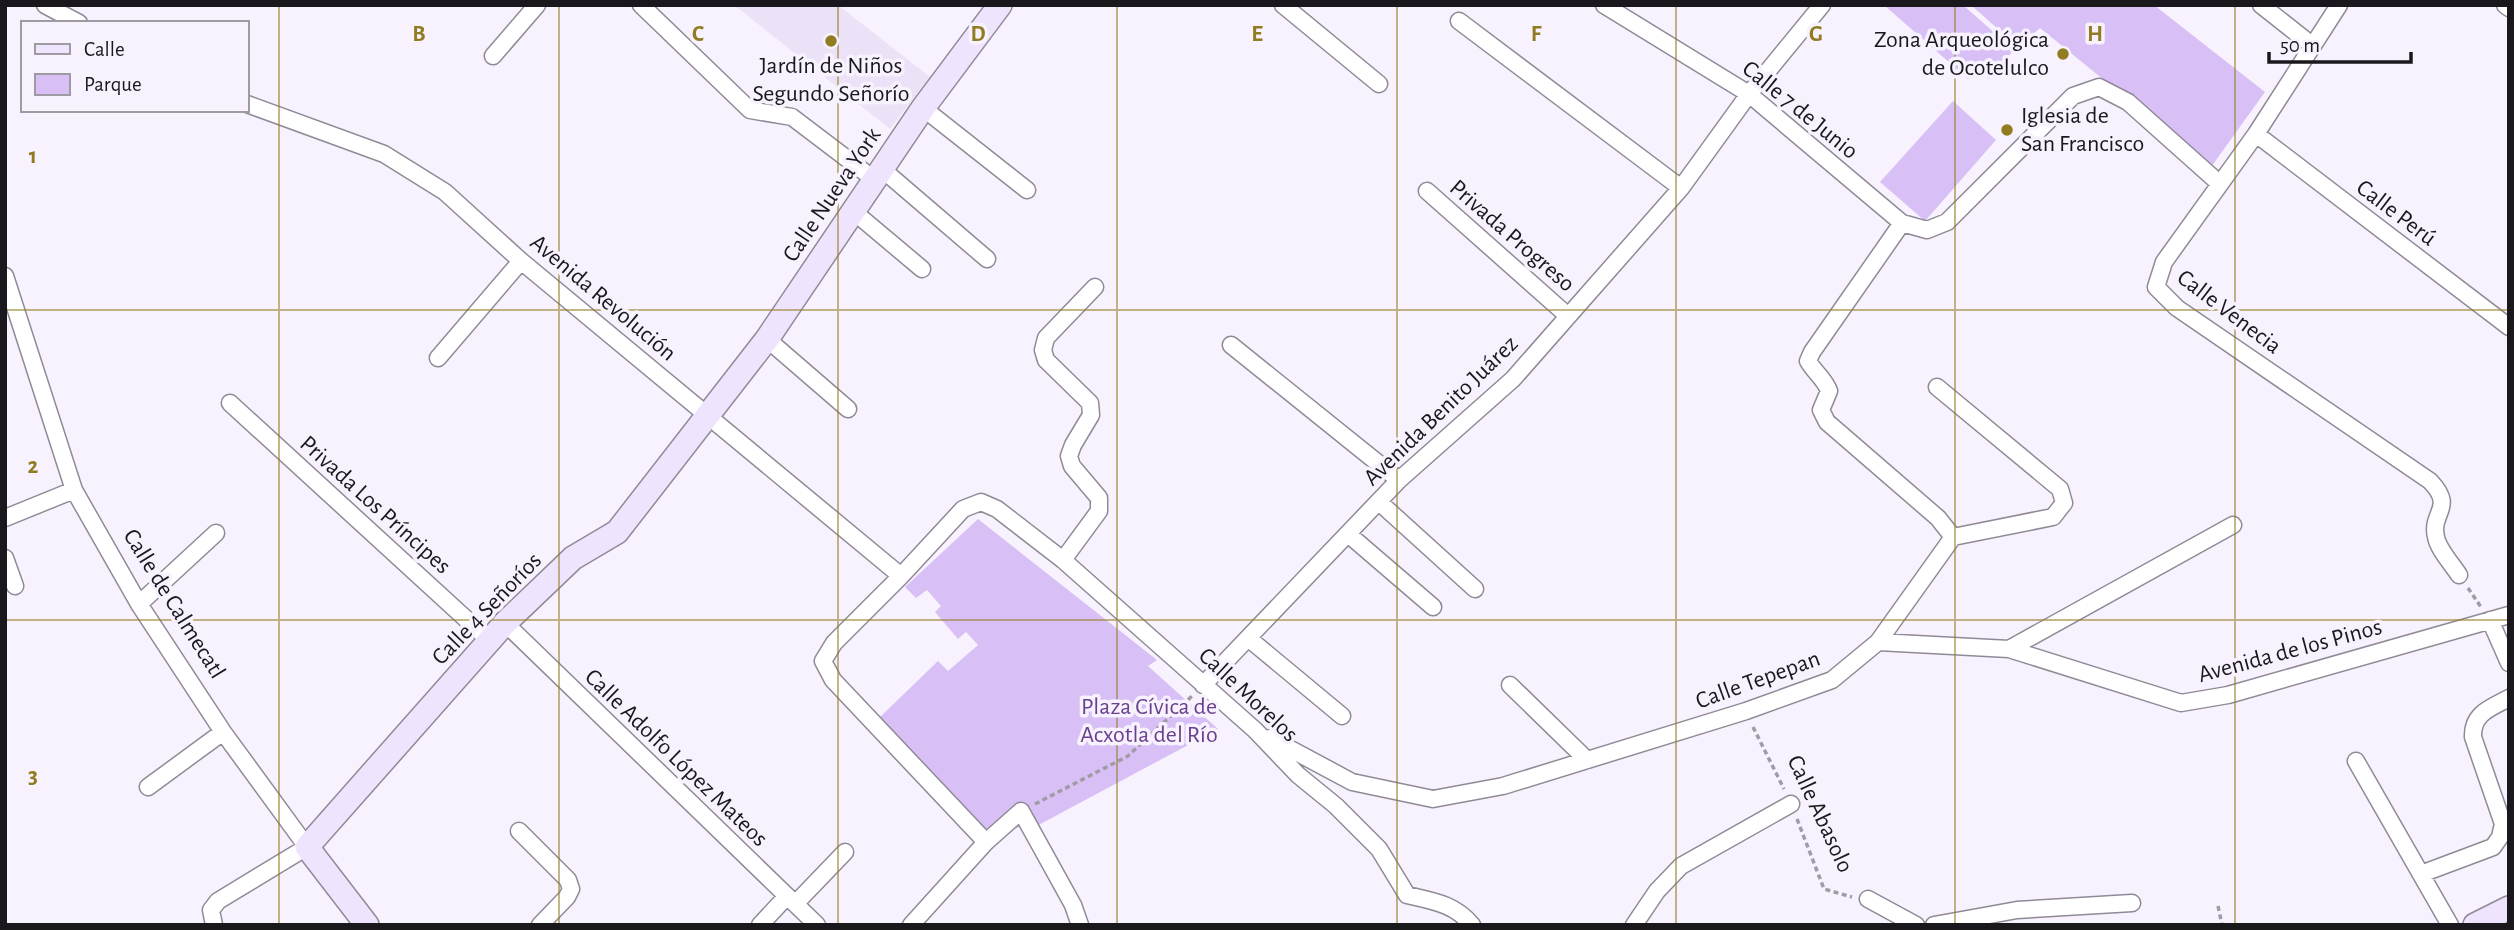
<svg xmlns="http://www.w3.org/2000/svg" width="2514" height="930" viewBox="0 0 2514 930" font-family="'Alegreya Sans',sans-serif">
	<rect width="100%" height="100%" fill="#f7f2fd"/>
	<path fill="#ece2f8" d="M734,5h104l92,72 -40,52z"/>
	<path fill="#d8c0f6" d="M1884,5h79l51,45 -25,29 -11,-10 -10,10z
		M1971,5h183l111,87 -54,75 -171,-139 -21,20z
		M1953,101l43,39 -71,81 -45,-39z
		M978,519l179,141 -9,6 70,63 -185,99 -43,-1 -7,3 -105,-111 60,-58 10,10 30,-26 -12,-13 -8,7 -23,-27 6,-6 -14,-16 -11,8 -11,-11z"/>
	<g fill="none" stroke-linecap="round" stroke-linejoin="round">
		<g stroke="#908a97" stroke-width="19">
			<path id="street" d="M45,5l34,18
				M641,5l109,105 42,7 83,63
				M1283,5l96,79
				M1604,5l145,89 153,129 25,7 20,-8 126,-126 26,-9 29,15 92,82
				M2261,5l52,41
				M2339,5l-83,129 -92,128 -8,25 21,21 253,173c26,27 0,31 6,56 2,12 16,27 23,38
				M2505,5l4,3
				M1459,21l222,167
				M493,56l44,-51
				M247,104l137,50 61,38 76,69 380,315
				M923,108l104,82
				M2256,134l253,193
				M882,169l105,90
				M1427,191l141,125
				M853,211l69,58
				M1902,223l-90,129 -4,9c7,12 17,18 21,30l-8,19 6,12 111,96 15,19
				M5,276l69,214 65,114 84,128 84,115 -89,54 -7,9 3,15
				M767,339l81,70
				M1231,345l168,135
				M438,358l83,-97
				M1937,387l123,102 4,14 -11,14 -100,20
				M230,403l259,237
				M1379,502l96,87
				M5,518l69,-28
				M1348,534l85,73
				M5,558l10,28
				M1063,560l36,-49v-13l-27,-32 -3,-10 4,-11 18,-30 -1,-12 -44,-43 -3,-10 3,-12 49,-51
				M139,604l77,-71
				M2490,620l19,43
				M505,623l312,302
				M1248,638l94,78
				M1878,642l131,7 172,54 47,-8 281,-80
				M2009,649l224,-124
				M1203,685l196,-205 114,-101 168,-191 68,-94 73,-89
				M1510,685l77,75
				M1270,738l82,44 81,17 70,-13 243,-75 86,-31 46,-38 75,-105
				M2356,761l94,164
				M148,787l75,-55
				M519,831l49,49 3,9 -4,8 -27,28
				M986,842l-153,-162 -10,-19 11,-18 67,-67 62,-67 18,-7 16,7 66,51 192,170 43,45 38,31 43,43 28,46c26,6 48,9 65,30
				M2421,874l72,-27 7,-10 3,-13 -30,-87c-1,-24 18,-29 36,-39
				M1868,899l48,26
				M795,904l50,-52
				M760,925l27,-29
				M911,925l75,-83 35,-31 52,94 7,20
				M1634,925l23,-34 24,-25 110,-62
				M1934,925l83,-15 115,-7"/>
		</g>
		<g stroke="#908a97" stroke-width="26">
			<path id="secondary" d="M367,925l-60,-78 198,-224 68,-65 44,-26 150,-193 156,-231 77,-103
				M2475,925l34,-17"/>
		</g>
		<path stroke="#a09ca5" stroke-width="3.5" stroke-dasharray="5 3.5" stroke-linecap="butt" d="M2468,588l13,19
			M1753,727l31,62
			M1035,804l93,-48 64,-60
			M1797,819l27,70 28,8
			M2218,906l4,19"/>
		<use href="#street" stroke="#fff" stroke-width="16"/>
		<use href="#secondary" stroke="#efe4fd" stroke-width="23"/>
	</g>
	<path fill="none" stroke="#917c22" stroke-width="2" stroke-opacity="0.55" d="M279,5v920M559,5v920M838,5v920M1117,5v920M1397,5v920M1676,5v920M1955,5v920M2235,5v920M5,310h2504M5,620h2504"/>
	<g fill="#917c22" stroke="#f7f2fd" stroke-width="2.5">
		<circle cx="831" cy="41" r="7"/>
		<circle cx="2063" cy="54" r="7"/>
		<circle cx="2007" cy="130" r="7"/>
	</g>
	<g text-anchor="middle" dominant-baseline="central" stroke-width="7" stroke-linejoin="round" paint-order="stroke">
		<g font-size="24" fill="#1b181d" stroke="#f7f2fd" text-anchor="end">
			<text x="2049" y="40">Zona Arqueológica<tspan x="2049" dy="28">de Ocotelulco</tspan></text>
			<text x="831" y="66" text-anchor="middle">Jardín de Niños<tspan x="831" dy="28">Segundo Señorío</tspan></text>
			<text x="2021" y="116" text-anchor="start">Iglesia de<tspan x="2021" dy="28">San Francisco</tspan></text>
		</g>
		<g font-size="24" fill="#1b181d" stroke="#f7f2fd">
			<text transform="translate(1800 110) rotate(39)">Calle 7 de Junio</text>
			<text transform="translate(832 195) rotate(-56)">Calle Nueva York</text>
			<text transform="translate(2396 213) rotate(37)">Calle Perú</text>
			<text transform="translate(1512 236) rotate(41)">Privada Progreso</text>
			<text transform="translate(603 298) rotate(40)">Avenida Revolución</text>
			<text transform="translate(2229 312) rotate(37)">Calle Venecia</text>
			<text transform="translate(1441 411) rotate(-44)">Avenida Benito Juárez</text>
			<text transform="translate(375 505) rotate(42)">Privada Los Príncipes</text>
			<text transform="translate(174 604) rotate(58)">Calle de Calmecatl</text>
			<text transform="translate(487 609) rotate(-46)">Calle 4 Señoríos</text>
			<text transform="translate(2290 651) rotate(-15)">Avenida de los Pinos</text>
			<text transform="translate(1758 680) rotate(-20)">Calle Tepepan</text>
			<text transform="translate(1248 695) rotate(43)">Calle Morelos</text>
			<text transform="translate(676 758) rotate(44)">Calle Adolfo López Mateos</text>
			<text transform="translate(1820 814) rotate(65)">Calle Abasolo</text>
		</g>
		<g font-size="24" fill="#69418f" stroke="#f7f2fd">
			<text x="1149" y="707">Plaza Cívica de<tspan x="1149" dy="28">Acxotla del Río</tspan></text>
		</g>
	</g>
	<g font-size="23" text-anchor="middle" font-weight="bold" fill="#917c22" stroke="#f7f2fd" stroke-width="7" stroke-linejoin="round" paint-order="stroke">
		<text x="419" y="41">B</text>
		<text x="698" y="41">C</text>
		<text x="978" y="41">D</text>
		<text x="1257" y="41">E</text>
		<text x="1536" y="41">F</text>
		<text x="1816" y="41">G</text>
		<text x="2095" y="41">H</text>
		<text x="33" y="163">1</text>
		<text x="33" y="473">2</text>
		<text x="33" y="783">3</text>
	</g>
	<rect width="2514" height="930" fill="none" stroke="#1b181d" stroke-width="14"/>
	<rect x="21" y="21" width="228" height="91" fill="#f7f2fd" stroke="#9f9ba3" stroke-width="2"/>
	<rect x="35" y="44" width="35" height="10" fill="#efe4fd" stroke="#9f9ba3" stroke-width="2"/>
	<text x="84" y="56" font-size="21" fill="#1b181d">Calle</text>
	<rect x="35" y="74" width="35" height="21" fill="#d8c0f6" stroke="#9f9ba3" stroke-width="2"/>
	<text x="84" y="91" font-size="21" fill="#1b181d">Parque</text>
	<path d="M2269 52v10h142v-10" fill="none" stroke="#1b181d" stroke-width="3.5"/>
	<text x="2280" y="52" font-size="21" fill="#1b181d" stroke="#f7f2fd" stroke-width="5" paint-order="stroke">50 m</text>
</svg>
